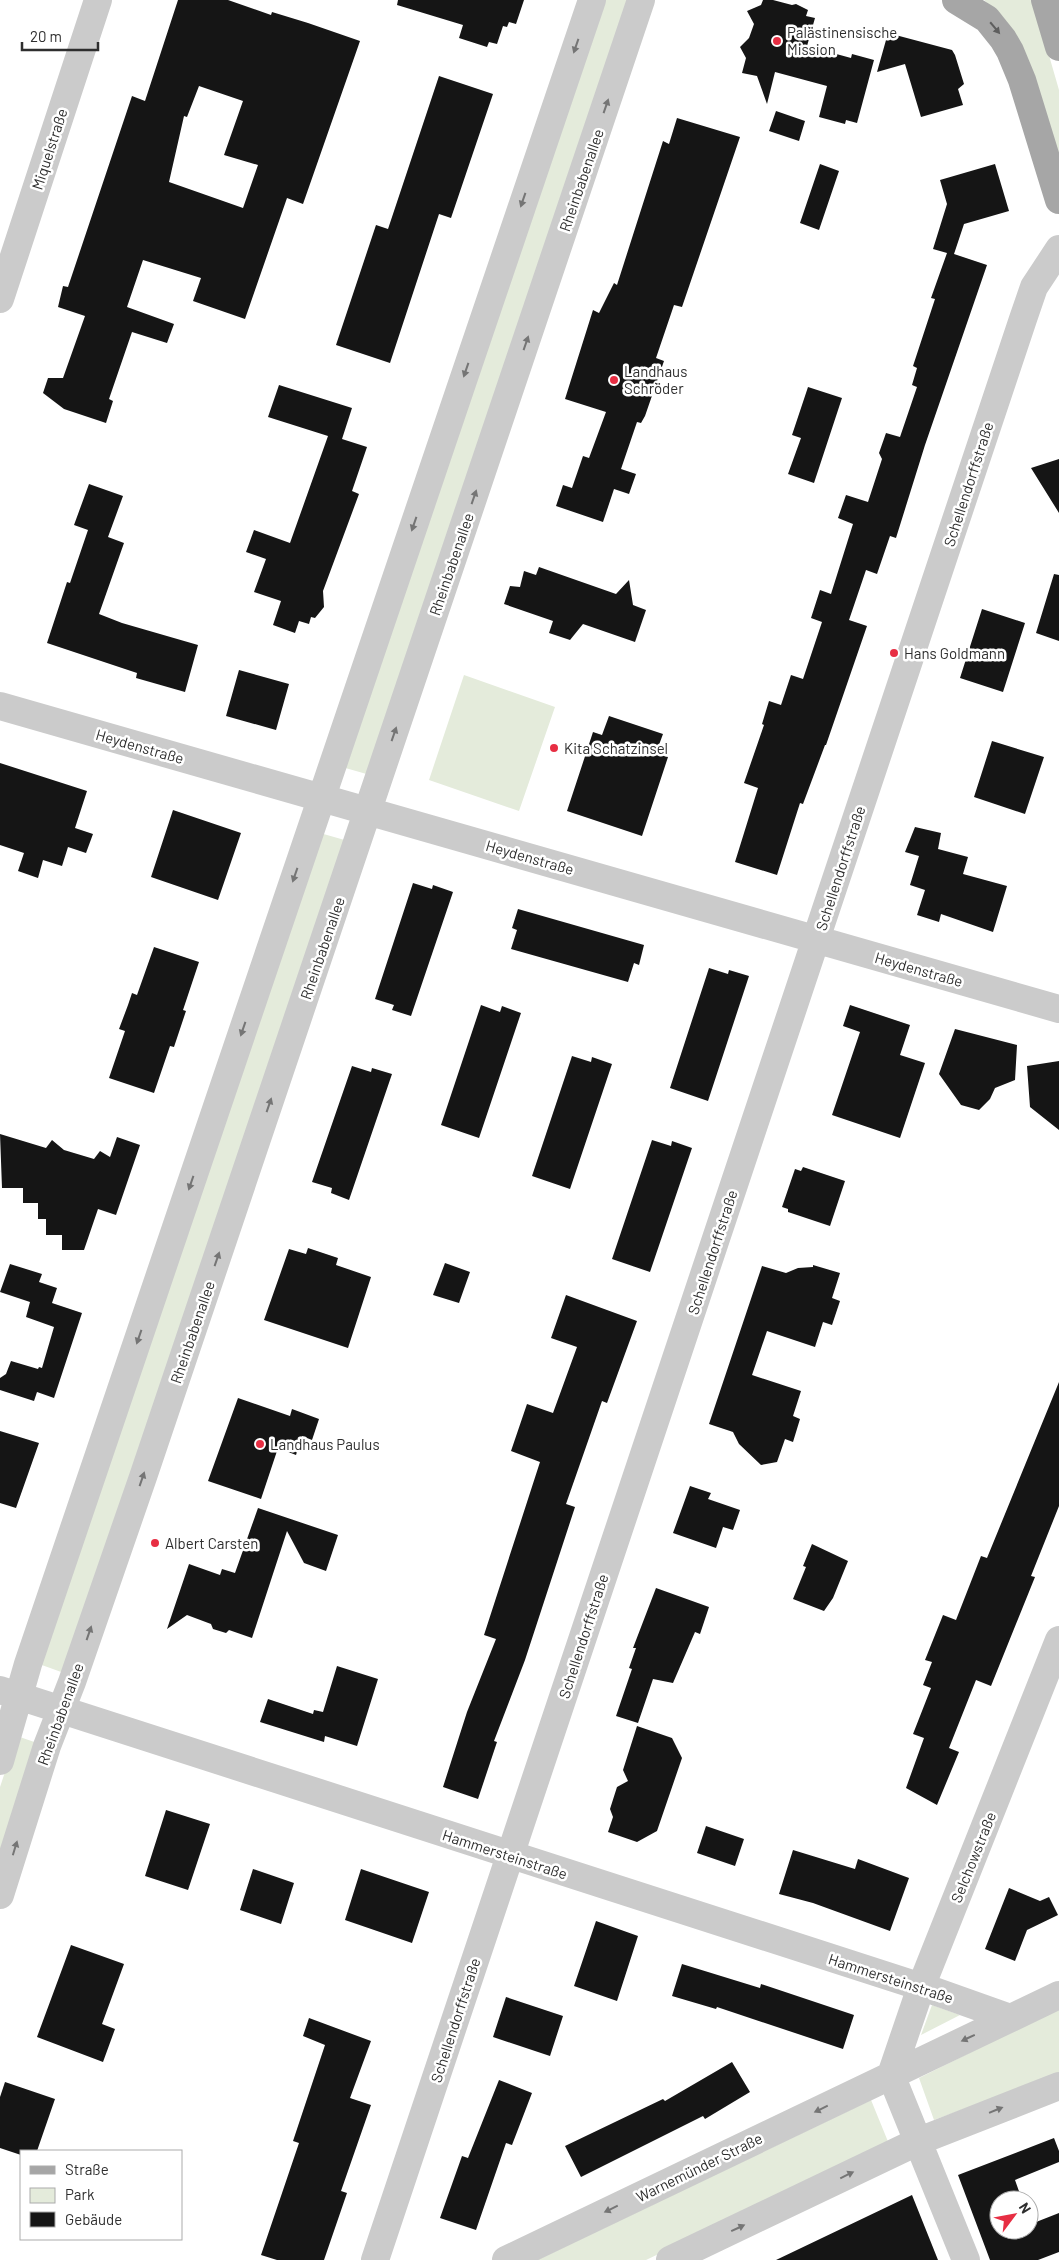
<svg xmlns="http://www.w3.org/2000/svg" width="1059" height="2260" viewBox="0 0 1059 2260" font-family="Barlow,sans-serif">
	<rect width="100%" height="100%" fill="#fff"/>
	<path fill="#e4ebdb" d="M603,0h28l-261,775 -28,-8z
		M984,0h49l26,90v68l-47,-129 -9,-12z
		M464,675l91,32 -36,104 -90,-31z
		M320,833l28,8 -284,832 -25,-9z
		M17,1736l23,8 -40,117v-74z
		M932,2005l28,10 -39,20z
		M1059,2008v66l-125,46 -15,-42z
		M871,2100l18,44 -243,116h-109z"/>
	<path fill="#151515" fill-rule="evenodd" d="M178,0h50l43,15 1,-3 36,11 52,18 -57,163 -16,-6 -42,121 -52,-18 8,-23 -58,-18 -16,47 47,17 -7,19 -35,-11 -23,67 4,2 -7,22 -42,-14 -21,-16 5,-15h15l22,-62 -27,-9 5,-21 5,1 64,-191 13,5zM199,86l44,15 -19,54 34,10 -15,43 -74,-26 15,-66 3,1z
		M398,0h126l-8,24 -7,-2 -2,5 -4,-1 -6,18 -8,-2 -2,5 -28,-9 4,-13 -66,-20z
		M763,0h10l19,5 4,-1 12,6 -2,6 9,2 -8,28 44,12 1,-4 22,6 -17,63 -11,-3 -1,4 -26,-7 8,-31 -52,-14 -8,32 -10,-28 -15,-3 4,-15 -6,-11 9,-9 5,-14 -7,-13 14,-6z
		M888,33l64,17 3,5 9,29 -6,5 5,16 -42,12 -16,-53 -28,8z
		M439,76l54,18 -42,124 -12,-4 -49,149 -54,-18 40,-120 12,4z
		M776,111l29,10 -6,20 -30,-10z
		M677,118l63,19 -58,170 -8,-2 -18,53 8,3 -19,55 -4,7 -4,-1 -16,47 15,5 -7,20 -15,-5 -11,33 -47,-16 7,-21 9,3 11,-32 6,2 17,-46 -41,-13 28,-89 6,3 15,-30 3,2 46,-144 6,3z
		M820,164l19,7 -20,59 -19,-7z
		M995,164l14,47 -45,13 -10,30 33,11 -62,180 -29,93 -6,-2 -13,38 -11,-4 -17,50 18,6 -41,119h-1l-22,59 -3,-1 -23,72 -42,-13 23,-74 -14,-5 20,-58 -2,-1 7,-23 12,4 10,-30 12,4 19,-57 -11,-4 9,-28 11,4 22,-70 -15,-6 8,-23 22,7 14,-43 -3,-6 7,-20 14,4 17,-50 -5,-2 5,-17 -4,-2 22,-67 -4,-1 16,-45 -14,-4 14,-45 -7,-24z
		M279,385l73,23 -10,31 25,8 -15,44 7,3 -36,97 1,16 -9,11 -4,-1 -2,7 -10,-3 -4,12 -22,-8 8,-24 -27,-9 12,-33 -20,-7 8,-22 36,13 38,-107 -60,-19z
		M808,387l34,11 -28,85 -26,-9 13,-36 -9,-3z
		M1059,459v54l-28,-45z
		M89,484l34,12 -15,41 16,6 -25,71 23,9 76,22 -13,47 -49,-14 1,-5 -90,-30 20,-61 3,1 18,-53 -14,-5z
		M539,567l77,27 13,-14 4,25 13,5 -11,32 -52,-18 -13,16 -21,-7 4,-12 -49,-17 6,-18 10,1 4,-16 12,4z
		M1054,574l5,1v66l-23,-8z
		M982,609l43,14 -22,69 -43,-14z
		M239,670l50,14 -13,46 -50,-14z
		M609,716l54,18 -7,19 12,4 -26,79 -75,-25 26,-79 9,3z
		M992,741l52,16 -19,57 -51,-17z
		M0,763l87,28 -12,37 18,6 -7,19 -18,-6 -6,19 -19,-6 -5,18 -20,-7 6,-18 -24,-8z
		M173,810l68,23 -23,67 -67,-23z
		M915,827l26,6 -3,16 30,8 -5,17 44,12 -14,46 -52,-18 -2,8 -22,-7 8,-25 -15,-5 9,-29 -14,-4z
		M413,883l19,6 1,-4 20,7 -42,124 -19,-6 2,-5 -19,-6z
		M518,909l126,36 -5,20 -5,-2 -6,19 -117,-33 6,-19 -5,-2z
		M154,947l45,15 -16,48 3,1 -12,36 -4,-1 -16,47 -45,-15 16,-47 -6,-2 9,-24 4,-12 5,2z
		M709,968l19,6 1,-4 20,6 -41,125 -38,-13z
		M481,1005l19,7 2,-6 19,7 -42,125 -38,-13z
		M850,1005l60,20 -10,30 25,8 -25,75 -68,-23 28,-83 -17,-6z
		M955,1029l62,16 -2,35 -20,8 -5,11 -11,11 -18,-5 -22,-31z
		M572,1056l19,6 1,-5 20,7 -42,125 -38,-13z
		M1059,1061v69l-29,-23 -3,-41z
		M352,1066l19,6 1,-4 20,6 -43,126 -18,-7 1,-5 -20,-6z
		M0,1134l46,14 6,-8 12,10 30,9 6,-8 10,6 7,-20 23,8 -24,70 -18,-6 -14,41h-22v-15h-16v-16h-8v-16h-15v-15h-21z
		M652,1140l19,6 1,-5 20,7 -42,124 -38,-13z
		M803,1167l42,14 -15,45 -42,-14v-3l-6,-2 13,-38 6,2z
		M308,1248l30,10 -2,7 35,12 -23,71 -84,-28 25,-71 17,5z
		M445,1263l25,9 -11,31 -26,-8z
		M10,1264l32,10 -3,8 18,6 -5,15 30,10 -28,85 -17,-6 -3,9 -34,-11v-12l6,-4 5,-13 27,8 1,-2 3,1 12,-41 -28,-10 4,-15 -30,-10z
		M813,1265l27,8 -8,25 8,3 -8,24 -9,-3 -8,25 -48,-16 -15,44 49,16 -8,25 7,3 -7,23 -8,-3 -8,23 -16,3 -22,-21 -6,-12 -24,-8 53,-158 24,7 12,-5 15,-1z
		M566,1295l71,26 -30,82 -5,-2 -36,103 9,3 -50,153 -31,81 3,1 -19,57 -35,-12 24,-75 29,-73 -12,-4 56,-173 -29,-11 16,-47 26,9 24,-66 -26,-9z
		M1059,1382v124l-28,70 4,1 -44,109 -15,-6 -27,68 10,4 -22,53 -31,-17 18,-50 -11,-4 18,-46 -8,-3 9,-23 -7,-2 18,-45 13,5 25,-64 6,2z
		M238,1398l52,18 2,-7 27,10 -7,21 -10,-4 -6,19 -18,-7 -17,51 -53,-18z
		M0,1431l39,12 -23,65 -16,-5z
		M690,1486l21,7 -3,6 32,11 -7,20 -10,-3 -7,21 -43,-15z
		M258,1508l80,27 -12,36 -22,-8 -17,-32 -35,107 -23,-8 -3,3 -13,-4 -2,-5 -24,-9 -20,14 22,-65 31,11 2,-6 13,4z
		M812,1544l36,17 -15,37 -9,13 -31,-12 13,-32 -3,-1z
		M656,1588l53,19 -9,27 -5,-2 -22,51 -20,-4 -15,44 -22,-7 16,-47 -3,-1 7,-20h-3z
		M337,1666l41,13 -21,67 -32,-10 -1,6 -64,-20 8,-23 45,15 1,-4 9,2z
		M637,1726l35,12 10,20 -25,73 -20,11 -29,-10 5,-15 -3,-8 7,-22 11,-6 -5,-11z
		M166,1810l44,14 -22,66 -43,-14z
		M706,1826l38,13 -9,27 -38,-13z
		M793,1850l62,19 3,-10 51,19 -19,53 -77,-28 -34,-9z
		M253,1869l41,14 -13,41 -41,-14z
		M361,1869l68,23 -17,51 -67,-23z
		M1009,1888l31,13 9,-4 9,18 -31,15 -12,31 -30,-12z
		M596,1921l42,15 -21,65 -43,-15z
		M71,1945l53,19 -22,60 13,5 -12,33 -66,-25z
		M682,1964l78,24 1,-4 93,31 -11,34 -126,-42 -1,2 -44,-13z
		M506,1997l57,19 -13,40 -57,-19z
		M309,2018l62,23 -21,57 21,7 -30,86 6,2 -23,67h-47l-16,-5 38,-112 -6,-2 32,-96 -22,-9z
		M732,2062l18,30 -45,27 -2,-3 -122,61 -16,-31 98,-47 2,2z
		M499,2080l33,13 -20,52 -6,-2 -30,87 -36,-12 22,-62 6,2z
		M5,2082l50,17 -18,52h-16v4l-21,-7v-51z
		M1054,2138l5,13v11l-44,18 7,20h-23v30h30v-10l2,4 28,-11v39l-21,8h-48l-32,-85z
		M912,2195l26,65h-162z"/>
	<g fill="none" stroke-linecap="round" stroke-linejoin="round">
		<path stroke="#cbcbcb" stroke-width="28" d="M0,299l98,-299
			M0,706l1059,303
			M0,1690l934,301 76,27
			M0,1761l28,-97 564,-1664
			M0,1895l47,-149 25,-64 71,-205 498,-1477
			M375,2260l648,-1941 11,-32 25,-38
			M506,2260l553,-265
			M670,2260l249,-119 140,-55
			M966,2260l-75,-185 30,-88 138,-347"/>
		<path stroke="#a6a6a6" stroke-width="28" d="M956,0l31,19 16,20 7,12 12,29 37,120
			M1045,0l14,47"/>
	</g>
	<defs><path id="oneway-solid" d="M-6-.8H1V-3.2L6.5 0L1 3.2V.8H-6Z" transform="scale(1.25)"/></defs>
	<use fill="#5e5e5e" href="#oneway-solid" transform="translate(995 28) rotate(50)"/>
	<g fill="#757575">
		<use href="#oneway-solid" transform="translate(576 46) rotate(109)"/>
		<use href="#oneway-solid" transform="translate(606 106) rotate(-71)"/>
		<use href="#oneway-solid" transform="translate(523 200) rotate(109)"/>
		<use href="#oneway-solid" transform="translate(526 343) rotate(-71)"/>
		<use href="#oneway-solid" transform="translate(466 370) rotate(109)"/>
		<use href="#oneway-solid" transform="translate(474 497) rotate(-71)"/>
		<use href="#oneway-solid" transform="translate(414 524) rotate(109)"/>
		<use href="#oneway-solid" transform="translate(394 734) rotate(-71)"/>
		<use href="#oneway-solid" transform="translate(295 875) rotate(109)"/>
		<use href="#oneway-solid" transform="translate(243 1029) rotate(109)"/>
		<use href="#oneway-solid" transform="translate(269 1105) rotate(-71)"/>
		<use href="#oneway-solid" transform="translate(191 1183) rotate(109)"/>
		<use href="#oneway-solid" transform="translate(217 1259) rotate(-71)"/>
		<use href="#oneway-solid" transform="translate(139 1337) rotate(109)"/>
		<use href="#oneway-solid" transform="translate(142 1479) rotate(-71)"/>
		<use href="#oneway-solid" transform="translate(89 1633) rotate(-71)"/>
		<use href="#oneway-solid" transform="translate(15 1848) rotate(-73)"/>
		<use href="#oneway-solid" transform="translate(968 2038) rotate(155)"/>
		<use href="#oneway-solid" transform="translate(821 2109) rotate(154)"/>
		<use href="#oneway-solid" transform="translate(996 2110) rotate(-22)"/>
		<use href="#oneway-solid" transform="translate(847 2175) rotate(-26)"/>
		<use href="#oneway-solid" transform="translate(611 2209) rotate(154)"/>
		<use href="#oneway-solid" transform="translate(738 2228) rotate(-25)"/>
	</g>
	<g fill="#e72e43" stroke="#fff" stroke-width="2">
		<circle cx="777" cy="41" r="5"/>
		<circle cx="614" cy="380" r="5"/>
		<circle cx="894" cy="653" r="5"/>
		<circle cx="554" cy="748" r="5"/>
		<circle cx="260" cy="1444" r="5"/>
		<circle cx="155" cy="1543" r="5"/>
	</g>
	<g text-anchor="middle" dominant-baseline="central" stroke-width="5" stroke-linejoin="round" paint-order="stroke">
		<g font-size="15" fill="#2e2e2e" stroke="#fff" text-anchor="start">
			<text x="787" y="32">Palästinensische<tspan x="787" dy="17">Mission</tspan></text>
			<text x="624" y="371">Landhaus<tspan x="624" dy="17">Schröder</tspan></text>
			<text x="904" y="653">Hans Goldmann</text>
			<text x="564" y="748">Kita Schatzinsel</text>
			<text x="270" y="1444">Landhaus Paulus</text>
			<text x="165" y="1543">Albert Carsten</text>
		</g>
		<g font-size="15" fill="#2e2e2e" stroke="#fff">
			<text transform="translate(49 149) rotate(-72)">Miquelstraße</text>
			<text transform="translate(581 180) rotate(-71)">Rheinbabenallee</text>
			<text transform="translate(968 484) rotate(-72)">Schellendorffstraße</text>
			<text transform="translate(451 564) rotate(-71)">Rheinbabenallee</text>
			<text transform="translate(140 746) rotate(16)">Heydenstraße</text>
			<text transform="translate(530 857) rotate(16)">Heydenstraße</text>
			<text transform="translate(840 868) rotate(-72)">Schellendorffstraße</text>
			<text transform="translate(322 948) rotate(-71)">Rheinbabenallee</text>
			<text transform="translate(919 969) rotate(16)">Heydenstraße</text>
			<text transform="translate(712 1252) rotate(-72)">Schellendorffstraße</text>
			<text transform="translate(192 1332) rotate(-71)">Rheinbabenallee</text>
			<text transform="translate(583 1636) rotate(-72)">Schellendorffstraße</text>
			<text transform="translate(60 1714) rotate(-70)">Rheinbabenallee</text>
			<text transform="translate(505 1854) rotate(18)">Hammersteinstraße</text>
			<text transform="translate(973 1857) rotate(-68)">Selchowstraße</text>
			<text transform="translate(891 1978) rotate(18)">Hammersteinstraße</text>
			<text transform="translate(455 2020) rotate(-72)">Schellendorffstraße</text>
			<text transform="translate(699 2167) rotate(-26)">Warnemünder Straße</text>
		</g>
	</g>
	<rect x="20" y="2150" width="162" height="90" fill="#ffffff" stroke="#ababab"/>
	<rect x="30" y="2166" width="25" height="8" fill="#a6a6a6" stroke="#ababab"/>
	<text x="65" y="2175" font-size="15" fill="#2e2e2e">Straße</text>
	<rect x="30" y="2188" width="25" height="15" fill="#e4ebdb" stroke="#ababab"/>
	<text x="65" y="2200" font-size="15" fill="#2e2e2e">Park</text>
	<rect x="30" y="2212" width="25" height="15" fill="#151515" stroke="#ababab"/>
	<text x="65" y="2225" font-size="15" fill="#2e2e2e">Gebäude</text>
	<g transform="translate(1014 2215) rotate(58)"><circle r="24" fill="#ffffff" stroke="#ababab"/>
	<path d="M0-4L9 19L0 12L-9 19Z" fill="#e72e43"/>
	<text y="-8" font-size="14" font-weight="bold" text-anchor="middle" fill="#2e2e2e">N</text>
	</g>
	<path d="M22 42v8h76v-8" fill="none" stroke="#2e2e2e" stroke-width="2.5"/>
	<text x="30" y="42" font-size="15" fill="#2e2e2e" stroke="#ffffff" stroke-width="4" paint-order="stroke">20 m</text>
</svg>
